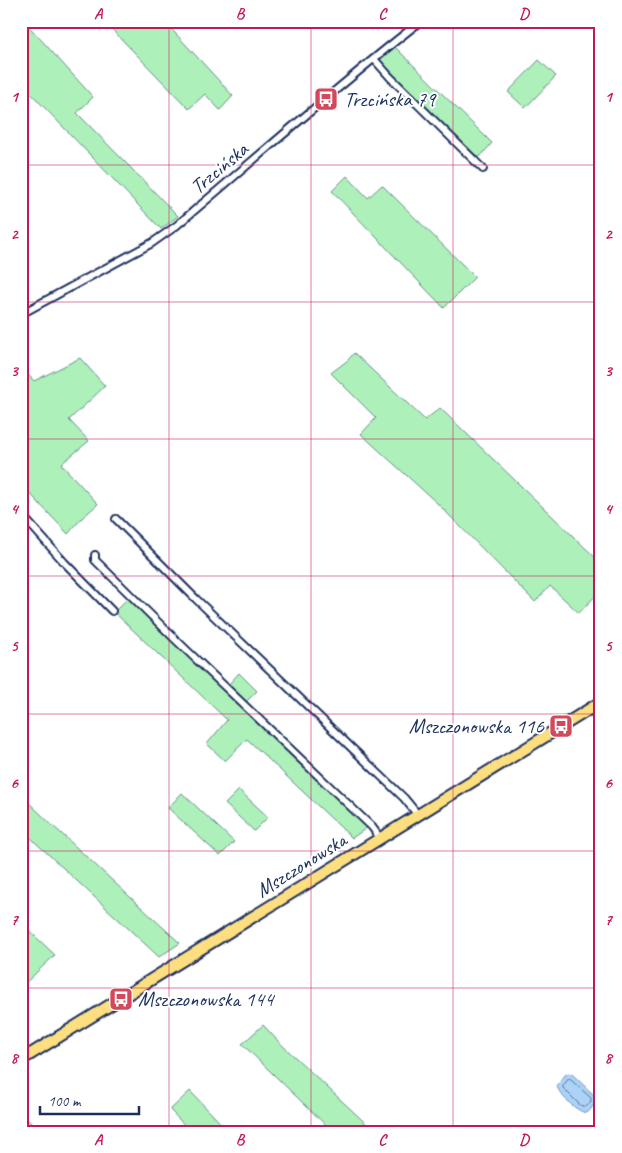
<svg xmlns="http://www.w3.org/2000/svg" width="622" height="1153" viewBox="0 0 622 1153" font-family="Caveat,sans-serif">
	<rect width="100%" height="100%" fill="#fff"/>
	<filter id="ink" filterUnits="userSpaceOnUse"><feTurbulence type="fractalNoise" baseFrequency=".02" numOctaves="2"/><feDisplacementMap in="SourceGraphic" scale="10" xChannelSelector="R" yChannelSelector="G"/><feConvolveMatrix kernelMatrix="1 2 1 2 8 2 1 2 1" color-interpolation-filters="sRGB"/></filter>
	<g filter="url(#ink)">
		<path fill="#aef0b9" stroke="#64908c" d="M21,21h3l69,76 -16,16 101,103 -17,13 -140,-146z
			M104,21h60l69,75 -13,14 -15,-16 -16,15z
			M395,47l97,96 -13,15 -100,-98z
			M539,60l17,16 -31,32 -17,-16z
			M347,176l21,22 14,-13 93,92 -31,31 -112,-117z
			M354,353l71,67 15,-12 161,155v27l-22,23 -29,-27 -15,16 -96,-97 -78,-71 15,-16 -45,-45 17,-13z
			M80,358l25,28 -36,34 20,21 -28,23 37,40 -16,14 -14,16 -47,-50v-117l13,14z
			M128,598l240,229 -16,11 -105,-99 -22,22 -18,-17 20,-24 -113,-108z
			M239,673l18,18 -11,11 -18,-17z
			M239,790l29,27 -14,14 -29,-27z
			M182,793l52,49 -14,14 -52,-48z
			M21,795l30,29 129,119 -21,14 -124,-115 -14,-13z
			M21,923l34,32 -34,32z
			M263,1025l17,18 95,89h-42l-91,-88z
			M190,1091l39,41h-38l-21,-22z
			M21,1113l19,19h-15l-4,-4z"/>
		<path fill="#acd2f6" stroke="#7291b9" d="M568,1073l4,1 23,22 2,4 -6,9 -4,4c-10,-1 -28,-18 -30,-27l8,-11z"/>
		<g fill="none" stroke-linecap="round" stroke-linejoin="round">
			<path stroke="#55709b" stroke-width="1" d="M569,1079l2,1 20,18v3l-5,6 -6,-2 -17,-17v-2z"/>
			<path stroke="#7291b9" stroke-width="2" d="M92,1023l418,-259"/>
			<g stroke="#1b2f5e" stroke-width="10">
				<path id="street" d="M374,59l16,18 93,92
					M21,314l131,-71 24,-17c81,-68 161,-140 245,-205
					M21,514l44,49 47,48
					M116,519l80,80 208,199 14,17
					M95,555v5l81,80 196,187 8,11"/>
			</g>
			<g stroke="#1b2f5e" stroke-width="14">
				<path id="primary" d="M21,1060l580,-358"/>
			</g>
			<use href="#street" stroke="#fff" stroke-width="6"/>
			<use href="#primary" stroke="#fedf80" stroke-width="10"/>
		</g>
	</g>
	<path fill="none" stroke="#c2185b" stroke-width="1" stroke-opacity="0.55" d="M169,21v1111M311,21v1111M453,21v1111M21,165h580M21,302h580M21,439h580M21,576h580M21,714h580M21,851h580M21,988h580"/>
	<defs>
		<g id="bus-square" transform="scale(1.25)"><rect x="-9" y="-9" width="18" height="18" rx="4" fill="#d1495b" stroke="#fff"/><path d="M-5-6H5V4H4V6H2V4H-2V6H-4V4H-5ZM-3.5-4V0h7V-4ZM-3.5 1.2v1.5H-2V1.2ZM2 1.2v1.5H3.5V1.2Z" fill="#fff"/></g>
	</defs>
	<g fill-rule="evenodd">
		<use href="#bus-square" x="326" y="99"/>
		<use href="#bus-square" x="561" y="726"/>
		<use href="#bus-square" x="121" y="999"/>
	</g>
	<g text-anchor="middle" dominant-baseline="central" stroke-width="4" stroke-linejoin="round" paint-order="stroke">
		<g font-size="21" fill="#1b2f5e" stroke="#fff" text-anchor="start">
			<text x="344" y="99">Trzcińska 79</text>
			<text x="544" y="726" text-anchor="end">Mszczonowska 116</text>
			<text x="138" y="999">Mszczonowska 144</text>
		</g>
		<g font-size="21" fill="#1b2f5e" stroke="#fff">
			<text transform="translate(219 168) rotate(-40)">Trzcińska</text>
			<text transform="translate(301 865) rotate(-32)">Mszczonowska</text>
		</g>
	</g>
	<rect width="622" height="1153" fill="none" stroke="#fff" stroke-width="55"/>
	<path d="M40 1106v8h99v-8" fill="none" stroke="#1b2f5e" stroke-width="2.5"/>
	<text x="48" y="1106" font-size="15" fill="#1b2f5e" stroke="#ffffff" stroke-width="4" paint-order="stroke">100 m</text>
	<rect x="28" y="28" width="566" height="1098" fill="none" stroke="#c2185b" stroke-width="2"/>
	<g font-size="16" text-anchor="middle" font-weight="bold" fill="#c2185b">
		<text x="98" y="19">A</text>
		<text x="240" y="19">B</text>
		<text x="382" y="19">C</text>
		<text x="524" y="19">D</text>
		<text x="14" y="102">1</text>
		<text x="608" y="102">1</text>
		<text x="14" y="239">2</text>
		<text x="608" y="239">2</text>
		<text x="14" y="376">3</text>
		<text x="608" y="376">3</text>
		<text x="14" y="514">4</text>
		<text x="608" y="514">4</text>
		<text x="14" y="651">5</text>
		<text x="608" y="651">5</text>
		<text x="14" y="788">6</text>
		<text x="608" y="788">6</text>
		<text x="14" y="925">7</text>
		<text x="608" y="925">7</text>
		<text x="14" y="1063">8</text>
		<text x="608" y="1063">8</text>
		<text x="98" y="1145">A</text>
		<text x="240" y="1145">B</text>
		<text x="382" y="1145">C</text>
		<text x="524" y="1145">D</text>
	</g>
</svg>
